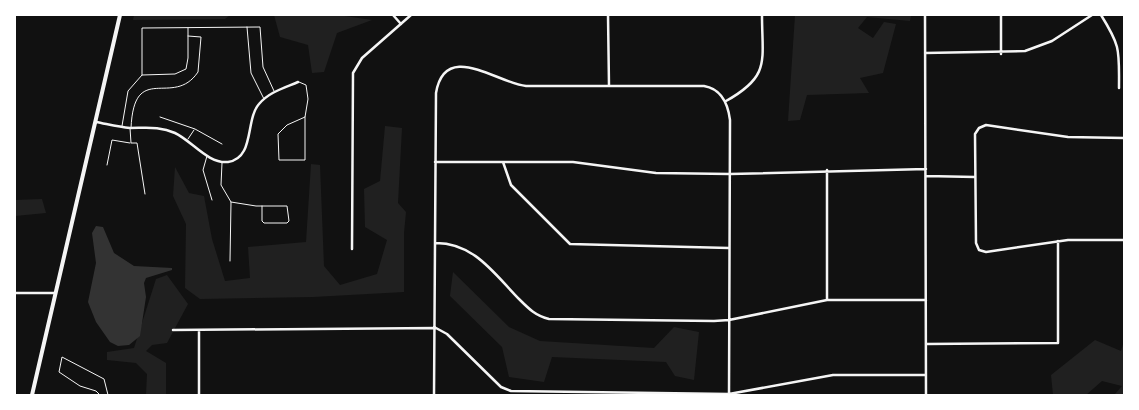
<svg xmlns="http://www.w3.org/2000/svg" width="1139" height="410" viewBox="0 0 1139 410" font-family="Poppins,sans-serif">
	<rect width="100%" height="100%" fill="#111"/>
	<path fill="#202020" d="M134,15h96l-5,4 -92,1z
		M274,15h64l34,5 -35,13 -13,39 -12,1 -4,-28 -28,-8z
		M795,15h116l-1,6 -43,-4 -9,11 15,10 11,-16 12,2 -13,49 -23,5 9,15 -62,2 -7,25 -12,1z
		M385,126l17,2 -4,75 8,9 -2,21v59l-91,5 -113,2 -15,-11 1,-64 -13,-28 2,-29 14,26 15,3 8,43 13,42 25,-3 -2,-31 58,-5 5,-78 9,1 4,101 16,19 37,-11 10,-34 -22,-13 -1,-38 16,-8z
		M42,199l4,14 -31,3v-16z
		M453,272l56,55 31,14 114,7 20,-21 25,5 -5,48 -19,-4 -9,-14 -114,-5 -8,25 -35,-5 -7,-30 -52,-51z
		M167,275l21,29 -21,39 -15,2 -6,6 20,12v32h-20l1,-21 -11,-11 -29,-3v-8l27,-4 22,-69z
		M1095,340l26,11 3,-10v54l-9,-1 7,-8 -20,-5 -16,14h-33l-2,-20z"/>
	<path fill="#333" d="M96,226l7,1 11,26 20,13 38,2v2l-26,8 -2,5 2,14 -6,39 -11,9 -11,1 -8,-4 -14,-20 -8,-20 8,-39 -4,-30z"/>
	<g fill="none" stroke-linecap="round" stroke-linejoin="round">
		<path stroke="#f5f5f5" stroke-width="1" d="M247,27l4,46 13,26
			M142,75v-47l118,-1 3,40 11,24
			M299,82l7,3 2,14 -3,18 -18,8 -9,9 1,26h26v-43
			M160,117l35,12 27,15
			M122,126l6,-35 14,-16 33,-1 11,-5 2,-11v-30
			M130,128l1,15h6l8,51
			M131,128c3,-68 42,-19 67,-56l3,-35 -13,-1
			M188,139l6,-9
			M207,156l-4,14 9,30
			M222,163l-1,22 10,17 -1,59
			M107,165l5,-25 18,3
			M231,202l25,4h31l2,15 -2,2h-23l-2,-2v-15
			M100,395l-4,-4 -16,-5 -21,-14 3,-15 42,22 4,16"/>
		<path stroke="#f5f5f5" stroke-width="2.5" d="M393,15l8,9
			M608,15l1,71
			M925,15l1,380
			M1101,15c20,32 18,35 18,73
			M925,53l100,-2 27,-10 40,-26
			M1001,54v-39
			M726,101c45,-25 36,-40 36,-86
			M96,122c11,2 22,5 34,6 16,0 30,-2 45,5 17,8 33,31 53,29 27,-4 17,-42 31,-58 10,-12 25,-16 39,-22
			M1124,138l-56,-1 -82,-12 -7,3 -4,6 1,109 3,7 7,2 82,-12h56
			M435,162h138l83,11 74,1 196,-5
			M503,162l8,23 59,59 159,4
			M827,170v130
			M926,176l49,1
			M436,243c39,0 59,32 84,57 9,9 16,16 29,19l165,2 15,-1 98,-20h99
			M352,249l1,-176 9,-15 49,-43
			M15,293h40
			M173,330l263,-2 11,6 54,53 10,4 218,3 104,-19h93
			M926,344l132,-1v-102
			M199,395v-65
			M434,395l2,-302c9,-53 61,-10 90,-7h178c18,3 24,18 26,34l-1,275"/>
		<path stroke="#f5f5f5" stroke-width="4" d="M32,395l88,-380"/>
	</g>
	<rect width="1139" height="410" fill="none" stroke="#ffffff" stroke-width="32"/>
</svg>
